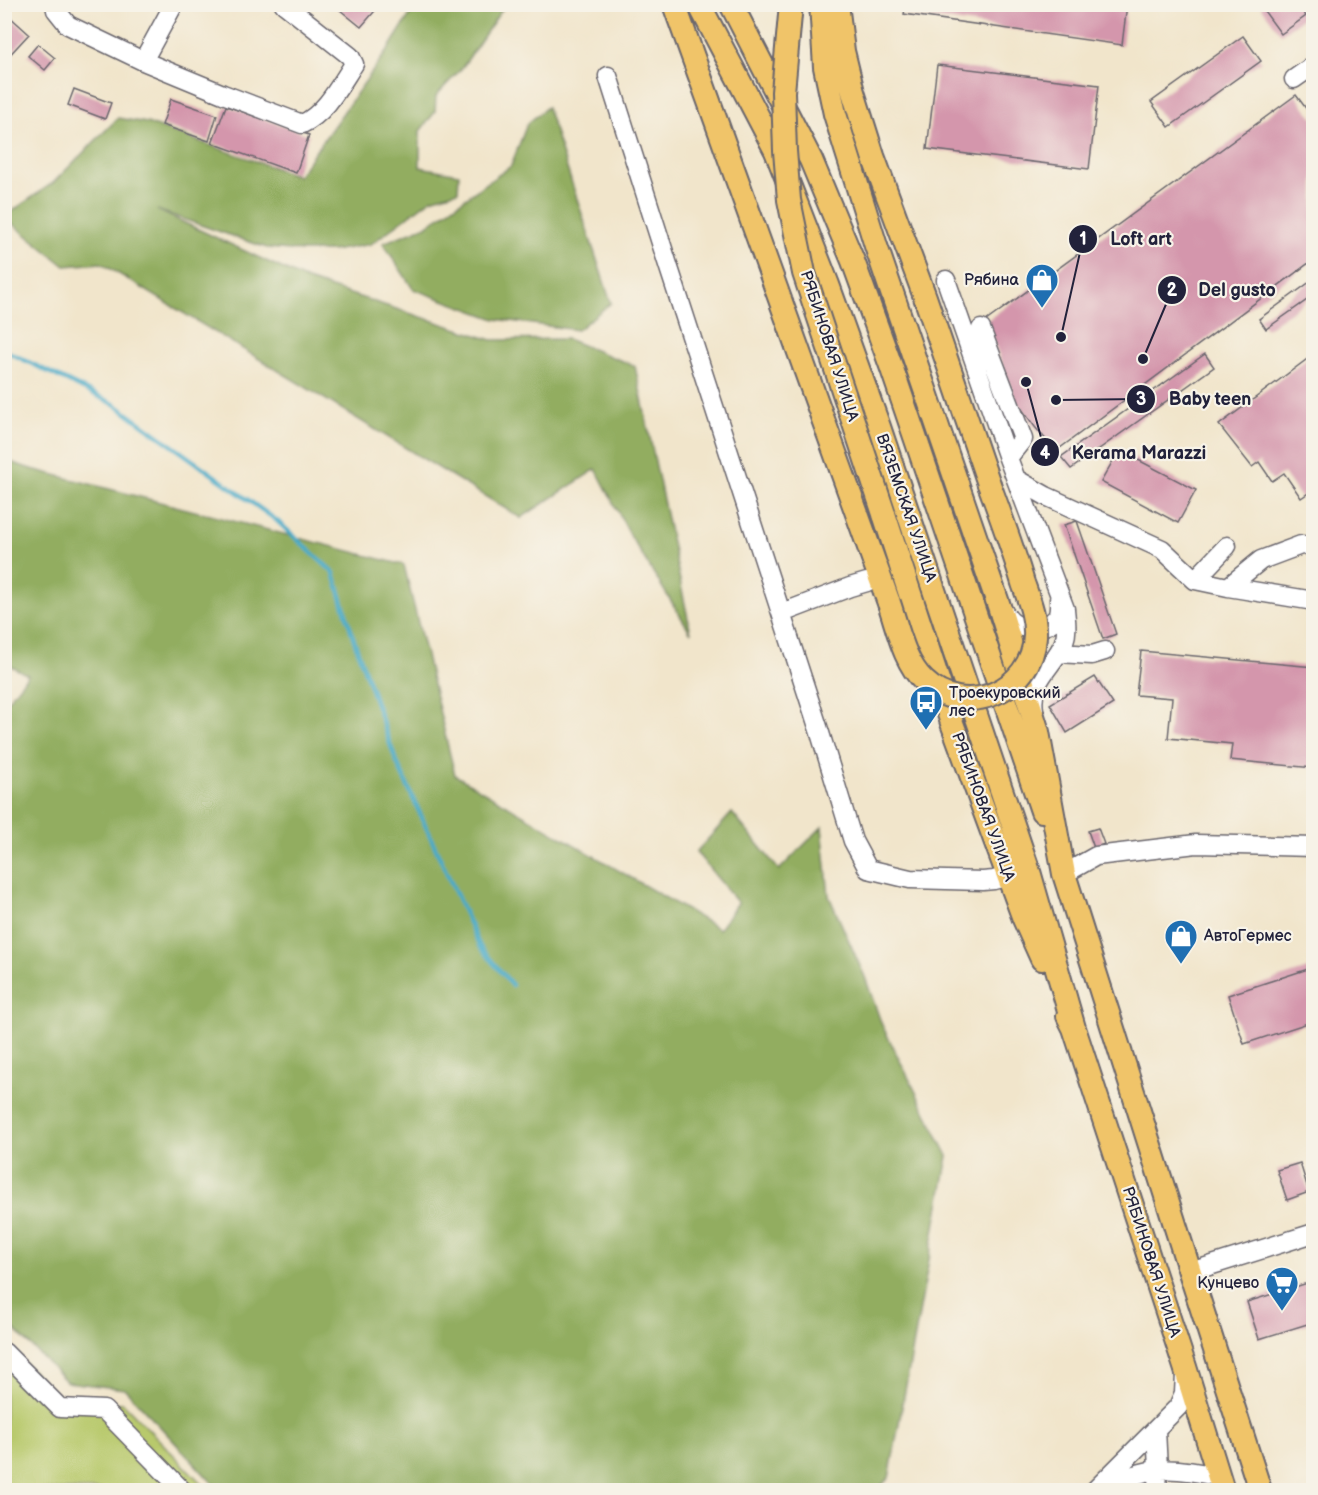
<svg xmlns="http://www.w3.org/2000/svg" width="1318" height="1495" viewBox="0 0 1318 1495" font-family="'Balsamiq Sans',sans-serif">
	<rect width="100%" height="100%" fill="#f7f3e8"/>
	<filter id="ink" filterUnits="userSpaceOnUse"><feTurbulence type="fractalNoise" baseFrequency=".0167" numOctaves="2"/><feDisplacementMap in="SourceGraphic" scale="12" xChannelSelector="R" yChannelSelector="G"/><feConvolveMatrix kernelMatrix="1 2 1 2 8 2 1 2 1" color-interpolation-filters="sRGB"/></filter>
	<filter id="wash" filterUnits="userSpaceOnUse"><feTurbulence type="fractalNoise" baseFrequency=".008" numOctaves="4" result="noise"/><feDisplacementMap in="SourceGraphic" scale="24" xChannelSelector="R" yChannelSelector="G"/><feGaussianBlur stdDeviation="1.35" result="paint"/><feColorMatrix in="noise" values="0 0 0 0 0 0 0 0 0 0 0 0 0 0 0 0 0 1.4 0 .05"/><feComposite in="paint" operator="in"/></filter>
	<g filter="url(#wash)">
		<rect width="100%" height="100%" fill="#f1e5cb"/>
		<path fill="#b8c96c" stroke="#6d7654" stroke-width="1.5" d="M4,1342l59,59 60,2 85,87h-203z"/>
		<path fill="#92ad60" stroke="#5a684e" stroke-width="1.5" d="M416,5h89l-43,63 -26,28 -1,16 -15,19v36l39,7 -1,17 -27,8 -60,45 -38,7h-31l-35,-3 -110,-38 150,70 185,60 75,-1 68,27 56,267 -59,-94 -36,-70 -75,49 -420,-255 -36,3 -60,-48v-2l49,-34 64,-64 29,5 151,53 91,-128z
			M547,107l64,196 -34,27 -82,-11 -82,-30 -30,-46 43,-17 85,-60 16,-42z
			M5,460l23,8 376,97 51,210 264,154 19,-26 -42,-51 36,-39 47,57 43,-43 7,69 36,81 17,48 66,131 -59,322 -13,12h-657l-94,-101 -58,-7 -62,-62 -1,-615 24,-30 -23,-12z"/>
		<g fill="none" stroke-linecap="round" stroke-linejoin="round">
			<path stroke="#49abc8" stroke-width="4.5" d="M4,350l110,54 162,116 58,53 20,67 41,118 85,189 32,38"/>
		</g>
		<g id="blocks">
			<path fill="#d496ac" d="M906,4h221l-5,41 -218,-31z
				M1259,4h39l8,12 -25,18z
				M334,5h46l-19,22z
				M8,15l21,19 -25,27v-42z
				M1243,36l18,25 -92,66 -18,-25z
				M38,44l17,14 -10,12 -17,-14z
				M937,65l162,20 -10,84 -162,-20z
				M74,89l37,14 -6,16 -37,-14z
				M1296,95l18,24v140l-258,192 -21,-24 -19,-26 -30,-80z
				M171,99l46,16 -8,26 -47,-16z
				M226,106l83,29 -13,38 -84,-30z
				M1314,279v16l-48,34 -7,-10z
				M1205,354l9,13 -143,102 -10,-12z
				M1314,354v135l-13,9 -17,-25 -12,8 -13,-19 -7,5 -33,-42z
				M1119,450l77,40 -18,33 -77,-41z
				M1077,521l39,113 -13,5 -39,-114z
				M1141,651l173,16v101l-84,-8 2,-16 -64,-6 4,-40 -36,-3z
				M1095,677l18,27 -46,29 -17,-29z
				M1098,828l6,16 -10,4 -6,-17z
				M1314,967v54l-70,23 -16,-49z
				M1300,1163l9,29 -22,8 -10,-30z
				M1314,1281v41l-55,17 -12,-37z"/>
		</g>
	</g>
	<g filter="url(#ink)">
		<use href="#blocks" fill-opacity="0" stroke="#6a666d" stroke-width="1.5"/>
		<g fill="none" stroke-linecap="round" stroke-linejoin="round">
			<g stroke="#6a666d" stroke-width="21">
				<path id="minor" d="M55,4l1,6 12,15 75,36 80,33 79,30c24,-11 38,-39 52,-60l-4,-8 -66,-52
					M143,61l31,-57
					M608,76l61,192 151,465 33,108 15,28 42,10 73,2 11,-1 14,-4
					M1294,79l20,-14
					M946,280l62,178 57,151c1,11 3,22 -1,33 -10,25 -35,37 -30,68
					M981,329l42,110 -15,19
					M1016,479l30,17 116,53 33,31 33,7 86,14
					M1195,580l32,-34
					M1228,587l33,-27 40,-15 13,1
					M1000,607c4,5 7,11 12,15 11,9 35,8 44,-4 4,-5 3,-12 3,-19
					M782,613l68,-26 17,-5
					M1058,653l34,2 13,-4
					M1064,874l32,-18 100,-12 118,3
					M1190,1272l124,-39
					M4,1352l56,56 44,2 78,80
					M1156,1430l2,39 -1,21
					M1105,1488c41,-23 69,-22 114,-11
					M1095,1490l83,-83 6,-14 1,-19"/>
			</g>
			<g stroke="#6a666d" stroke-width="26">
				<path id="major" d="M674,4l215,599
					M699,4l77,147 52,134 51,142 151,448 44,153
					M731,4l80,156 42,101 38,105 151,445
					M821,4l4,63 10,47 41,132 123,360 39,126 26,142 126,398 70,218
					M837,4l6,47 10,41 20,64 52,141 64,187
					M884,514l68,209 72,196 18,40
					M1068,1016l6,12 111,339 38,123"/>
			</g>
			<use href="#minor" stroke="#fff" stroke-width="18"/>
			<use href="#major" stroke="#f0c469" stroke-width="22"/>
			<g stroke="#6a666d" stroke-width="26" stroke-linecap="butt">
				<path id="major-bridge" d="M791,4l-8,88 2,59 4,49 15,73 80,241
					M889,603c9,26 15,59 35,78 40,39 109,10 111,-45 1,-19 -6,-36 -12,-53 -10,-34 -22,-66 -34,-99"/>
			</g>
			<use href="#major-bridge" stroke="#f0c469" stroke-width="22"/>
		</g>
	</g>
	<defs>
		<g id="shop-pin" transform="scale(1.725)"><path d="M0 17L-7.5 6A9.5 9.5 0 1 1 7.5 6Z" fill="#1f6fb2" stroke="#f7f3e8"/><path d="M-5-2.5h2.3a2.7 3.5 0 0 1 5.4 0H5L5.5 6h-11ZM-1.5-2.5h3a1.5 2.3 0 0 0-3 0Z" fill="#fff"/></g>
		<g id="bus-pin" transform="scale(1.725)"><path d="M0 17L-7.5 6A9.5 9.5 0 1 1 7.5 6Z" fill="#1f6fb2" stroke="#f7f3e8"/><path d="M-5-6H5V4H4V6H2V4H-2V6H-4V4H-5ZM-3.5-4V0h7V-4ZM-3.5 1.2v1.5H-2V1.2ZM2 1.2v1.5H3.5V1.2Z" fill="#fff"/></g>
		<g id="supermarket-pin" transform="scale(1.725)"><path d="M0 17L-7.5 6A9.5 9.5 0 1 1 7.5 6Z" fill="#1f6fb2" stroke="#f7f3e8"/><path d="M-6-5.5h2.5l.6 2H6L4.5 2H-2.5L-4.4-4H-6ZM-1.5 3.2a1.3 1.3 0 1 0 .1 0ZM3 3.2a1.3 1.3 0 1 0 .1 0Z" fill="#fff"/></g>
	</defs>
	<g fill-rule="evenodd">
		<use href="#shop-pin" x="1042" y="280"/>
		<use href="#bus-pin" x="926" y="702"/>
		<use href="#shop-pin" x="1181" y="936"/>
		<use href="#supermarket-pin" x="1282" y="1283"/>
	</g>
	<g text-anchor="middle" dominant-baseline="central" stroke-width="4.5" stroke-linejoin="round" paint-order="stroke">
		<g font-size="16" fill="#22223b" stroke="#f7f3e8" text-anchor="end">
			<text x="1019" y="280">Рябина</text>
			<text x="949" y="693" text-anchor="start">Троекуровский<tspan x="949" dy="18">лес</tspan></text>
			<text x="1204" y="936" text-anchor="start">АвтоГермес</text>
			<text x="1259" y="1283">Кунцево</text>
		</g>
		<g font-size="16" fill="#22223b" stroke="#f7f3e8">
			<text transform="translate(829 346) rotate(72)">РЯБИНОВАЯ УЛИЦА</text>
			<text transform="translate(906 508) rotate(71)">ВЯЗЕМСКАЯ УЛИЦА</text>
			<text transform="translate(983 807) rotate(70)">РЯБИНОВАЯ УЛИЦА</text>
			<text transform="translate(1151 1262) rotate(72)">РЯБИНОВАЯ УЛИЦА</text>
		</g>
	</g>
	<path fill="none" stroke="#22223b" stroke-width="2" d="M1061 337L1083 239M1143 359L1172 290M1056 400L1141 399M1026 382L1045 452"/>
	<g fill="#22223b" stroke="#f7f3e8" stroke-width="2">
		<circle cx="1061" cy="337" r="6"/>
		<circle cx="1143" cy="359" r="6"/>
		<circle cx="1056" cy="400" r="6"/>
		<circle cx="1026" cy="382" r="6"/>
		<circle cx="1083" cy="239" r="15"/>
		<circle cx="1172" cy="290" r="15"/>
		<circle cx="1141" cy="399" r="15"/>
		<circle cx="1045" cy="452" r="15"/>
	</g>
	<g font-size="18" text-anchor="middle" font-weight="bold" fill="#fff">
		<text x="1083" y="245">1</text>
		<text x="1172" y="296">2</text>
		<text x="1141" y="405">3</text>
		<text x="1045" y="459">4</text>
	</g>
	<g font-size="18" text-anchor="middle" font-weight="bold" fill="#22223b" stroke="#f7f3e8" stroke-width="4.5" stroke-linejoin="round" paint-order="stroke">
		<text x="1141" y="245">Loft art</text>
		<text x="1237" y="296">Del gusto</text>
		<text x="1210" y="405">Baby teen</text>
		<text x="1139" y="459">Kerama Marazzi</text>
	</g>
	<rect width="1318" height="1495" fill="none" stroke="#f7f3e8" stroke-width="24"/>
</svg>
